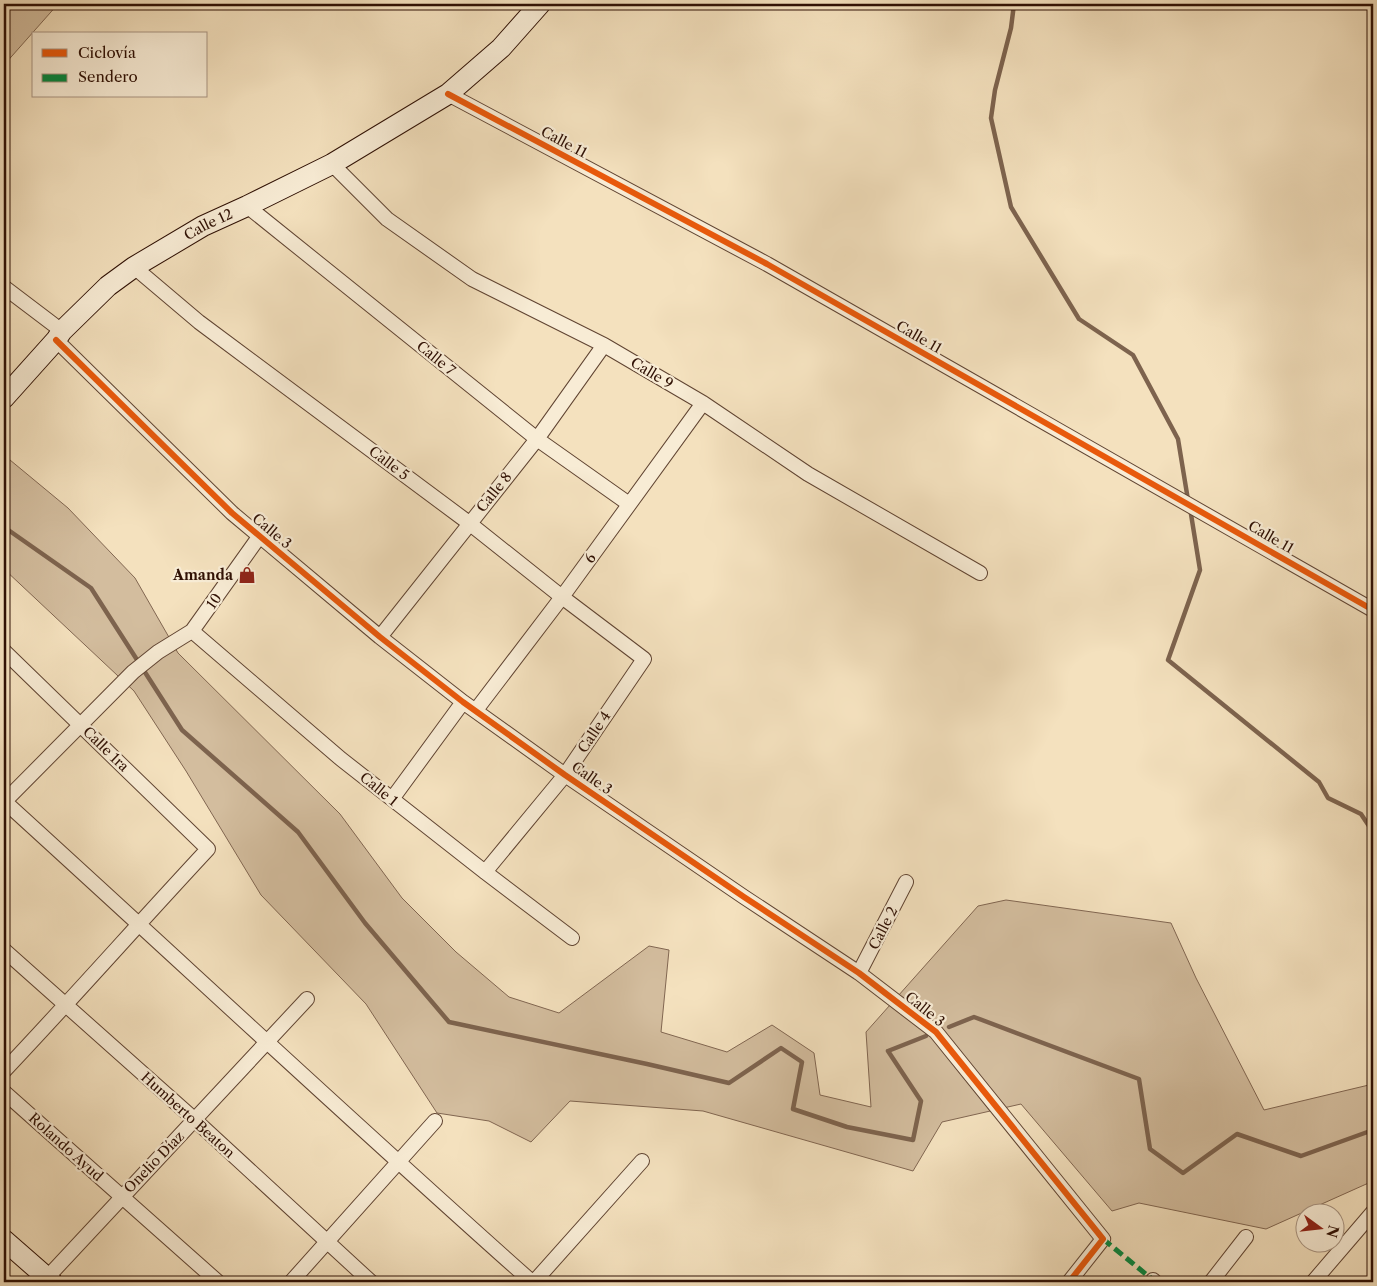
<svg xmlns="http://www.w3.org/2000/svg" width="1377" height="1286" viewBox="0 0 1377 1286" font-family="'Libre Caslon Text',serif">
	<rect width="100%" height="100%" fill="#f4e1be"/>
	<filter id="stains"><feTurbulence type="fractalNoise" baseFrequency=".004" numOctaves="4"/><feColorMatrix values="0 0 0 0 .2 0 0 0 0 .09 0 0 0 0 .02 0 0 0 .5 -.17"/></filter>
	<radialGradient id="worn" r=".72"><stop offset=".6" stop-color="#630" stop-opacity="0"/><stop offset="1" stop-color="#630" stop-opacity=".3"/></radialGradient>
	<path fill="#d3bd9e" stroke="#816651" d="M4,4h54l-54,61z
		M4,455l64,53 67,70 43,75 162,161 62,84 54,54 53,45 50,16 90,-67 20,4 -8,82 66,20 45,-27 42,28 6,42 51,12 -5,-75 112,-126 28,-6 165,23 25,55 68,132 109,-26v97l-107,48 -127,-26 -27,8 -91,-107 -79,18 -29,49 -210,-60 -133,-10 -39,41 -42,-21 -52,-8 -71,-109 -105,-109 -75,-124 -52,-80 -130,-122z"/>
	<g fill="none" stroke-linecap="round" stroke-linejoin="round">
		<path stroke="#7d634e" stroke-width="4.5" d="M1014,4l-3,24 -16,62 -4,28 20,89 68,112 54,36 45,84 10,61
			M1190,508l10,62 -32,90 151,122 9,16 33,16 12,18
			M4,527l87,61 91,142 116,102 67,91 84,99 198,42 82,19 52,-35 21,14 -9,47 54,18 66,13 8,-39 -33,-50 38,-15
			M949,1027l25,-10 165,62 11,70 33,24 54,-39 64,22 72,-26"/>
		<g stroke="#604432" stroke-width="16">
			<path id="street" d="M448,94l319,170 606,346
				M332,164l55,55 85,60 132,66 99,58 105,71 172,99
				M247,206l290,233 92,65
				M134,267l65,55 270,201 93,74 82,62 -79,116 -80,97
				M4,287l58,44
				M56,340l176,173 148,124 83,65 102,73 179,122 115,76 77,59 167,207 -34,43
				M192,631l149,128 144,113 87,66
				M380,637l157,-198 67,-94
				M4,651l204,198c-68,73 -135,149 -204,222
				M476,710l86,-113 141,-194
				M392,799l71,-97
				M4,801c176,160 350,323 528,481
				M4,802l129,-130 25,-20 34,-21 67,-94
				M4,950l191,170 176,162
				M859,973l47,-91
				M4,1092l214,190
				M1153,1280l2,2
				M43,1282l264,-283
				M291,1282l144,-161
				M534,1282l108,-121
				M1211,1282l35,-45
				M1313,1282l60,-70"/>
		</g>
		<g stroke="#2f1004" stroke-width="22">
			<g id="secondary">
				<path id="s1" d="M4,398l52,-58 6,-9 46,-45 26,-19 69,-41 44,-20 85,-42 116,-70 53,-46 39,-44"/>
				<path d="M4,1240l48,42"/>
			</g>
		</g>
		<use href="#street" stroke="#f8ecd5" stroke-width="14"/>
		<use href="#secondary" stroke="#f8ecd5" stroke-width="20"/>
		<path stroke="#00873e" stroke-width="5" stroke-dasharray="10 5" stroke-linecap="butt" d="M1103,1239l50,41"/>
		<g stroke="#f8ecd5" stroke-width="9">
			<path id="cycleway" d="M448,94l319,170 606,346
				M56,340l176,173 148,124 83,65 102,73 179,122 115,76 77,59 167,207 -34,43"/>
		</g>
		<use href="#cycleway" stroke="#e8590c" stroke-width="6"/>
	</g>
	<defs>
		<g id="shop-bare" transform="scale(1.35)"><path d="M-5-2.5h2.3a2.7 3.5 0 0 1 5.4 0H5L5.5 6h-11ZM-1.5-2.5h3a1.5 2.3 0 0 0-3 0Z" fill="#8f2418" stroke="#f8ecd5" stroke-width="2.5" paint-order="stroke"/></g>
	</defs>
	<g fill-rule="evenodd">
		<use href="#shop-bare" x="247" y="575"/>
	</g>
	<g text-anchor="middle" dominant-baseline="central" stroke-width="4.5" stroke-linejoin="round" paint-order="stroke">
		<g font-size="14" fill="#2f1004" stroke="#f8ecd5">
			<text transform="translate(564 142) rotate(28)">Calle 11</text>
			<text stroke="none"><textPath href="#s1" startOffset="271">Calle 12</textPath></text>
			<text transform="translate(919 337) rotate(30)">Calle 11</text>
			<text transform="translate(436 358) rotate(39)">Calle 7</text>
			<text transform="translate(652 373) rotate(31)">Calle 9</text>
			<text transform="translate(389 463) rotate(37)">Calle 5</text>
			<text transform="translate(494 492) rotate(-51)">Calle 8</text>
			<text transform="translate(272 531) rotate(40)">Calle 3</text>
			<text transform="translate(1271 537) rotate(30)">Calle 11</text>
			<text transform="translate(590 558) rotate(-54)">6</text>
			<text transform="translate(214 601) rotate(-55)">10</text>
			<text transform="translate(594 732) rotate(-56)">Calle 4</text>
			<text transform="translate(106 749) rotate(44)">Calle 1ra</text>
			<text transform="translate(592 778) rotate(35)">Calle 3</text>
			<text transform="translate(379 789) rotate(39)">Calle 1</text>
			<text transform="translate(883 928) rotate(-63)">Calle 2</text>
			<text transform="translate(925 1009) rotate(39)">Calle 3</text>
			<text transform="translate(188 1115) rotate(42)">Humberto Beaton</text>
			<text transform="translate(66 1147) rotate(42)">Rolando Ayud</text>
			<text transform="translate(154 1162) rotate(-46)">Onelio Díaz</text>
		</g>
		<g font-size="14" font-weight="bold" fill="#2f1004" stroke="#f8ecd5" text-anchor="end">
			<text x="233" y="575">Amanda</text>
		</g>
	</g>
	<rect width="1377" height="1286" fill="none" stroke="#f4e1be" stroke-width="20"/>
	<rect x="5" y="5" width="1367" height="1276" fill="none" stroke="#2f1004" stroke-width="2.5"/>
	<rect x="10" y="10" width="1357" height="1266" fill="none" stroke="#2f1004"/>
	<rect x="32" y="32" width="175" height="65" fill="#f8ecd5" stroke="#a89481"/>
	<rect x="42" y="49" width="25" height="8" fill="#e8590c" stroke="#a89481"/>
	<text x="78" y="58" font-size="15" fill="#2f1004">Ciclovía</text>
	<rect x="42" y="74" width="25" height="8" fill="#00873e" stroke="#a89481"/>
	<text x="78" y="82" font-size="15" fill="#2f1004">Sendero</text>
	<g transform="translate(1320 1228) rotate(105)"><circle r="24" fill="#f8ecd5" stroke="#a89481"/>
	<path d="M0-4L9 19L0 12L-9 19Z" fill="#8f2418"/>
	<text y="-8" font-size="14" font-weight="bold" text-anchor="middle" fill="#2f1004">N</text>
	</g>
	<rect width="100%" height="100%" filter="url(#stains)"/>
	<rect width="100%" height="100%" fill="url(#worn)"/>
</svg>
